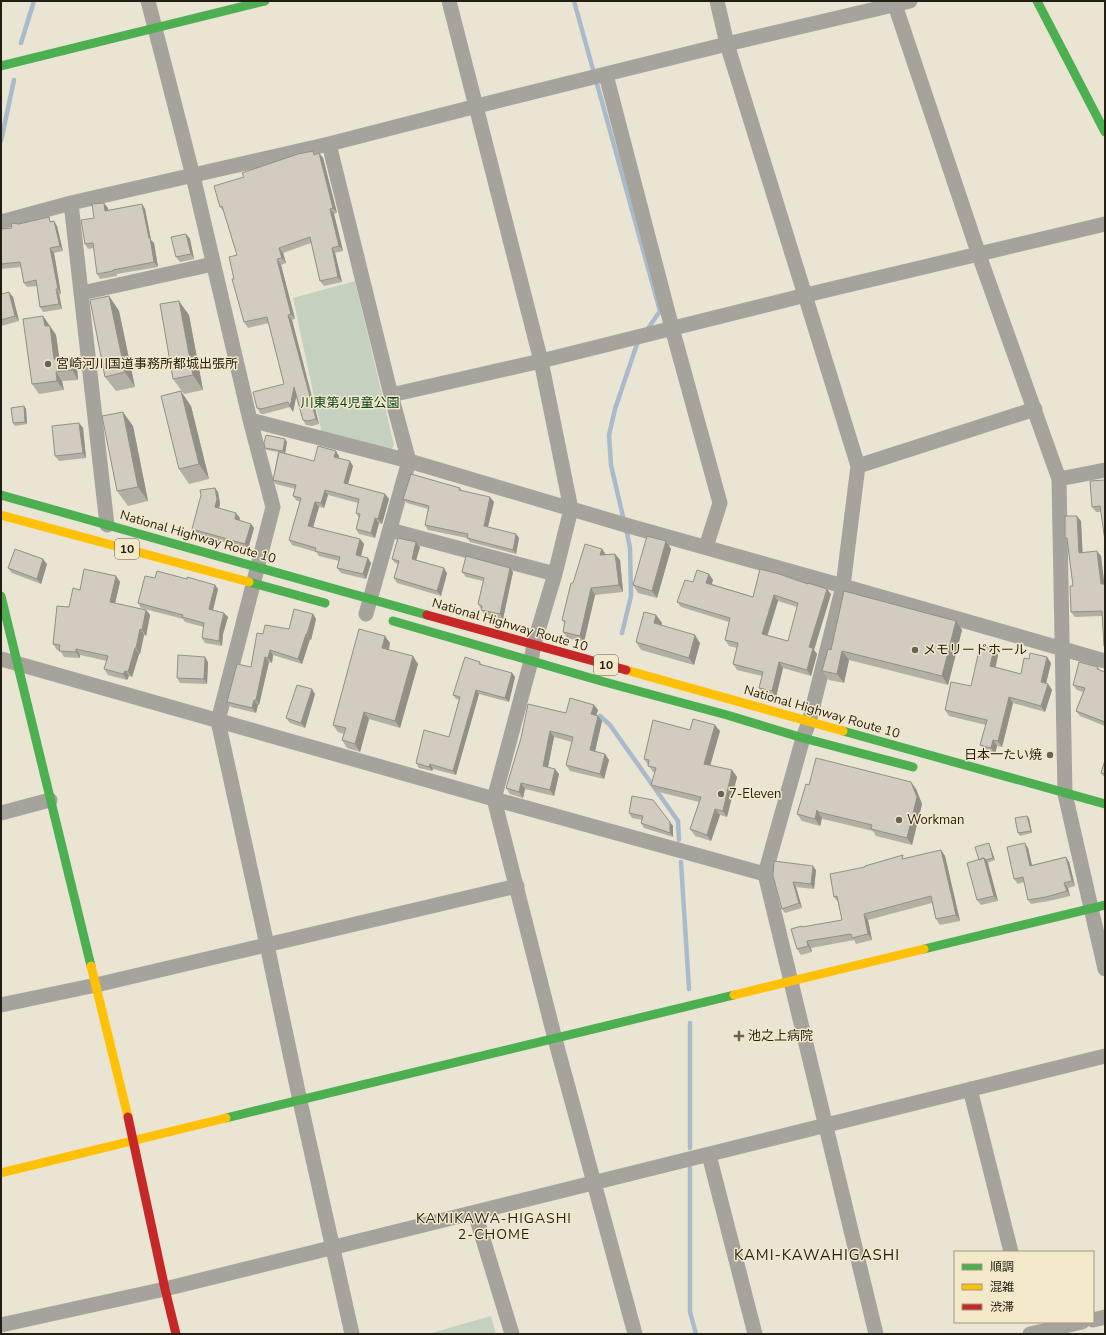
<svg xmlns="http://www.w3.org/2000/svg" width="1106" height="1335" viewBox="0 0 1106 1335" font-family="'Nunito Sans','Noto Sans JP',sans-serif">
	<rect width="100%" height="100%" fill="#eae4d3"/>
	<path fill="#c5d1bf" d="M355,281l39,164 -4,8 -68,-19 -29,-136z
		M491,1316l5,18h-68z"/>
	<g fill="none" stroke-linecap="round" stroke-linejoin="round">
		<path stroke="#a9bbcb" stroke-width="4.5" d="M574,1l86,310 -13,19
			M21,43l13,-42
			M1,141l13,-61
			M624,521l-13,-56 -2,-30 6,-26 22,-65 4,-4
			M622,633l9,-37 -1,-48 -4,-20
			M600,716l10,9 68,96 1,19
			M681,862l8,127
			M690,1023v125
			M690,1168v144l6,22"/>
		<path stroke="#a6a39d" stroke-width="15" d="M148,1l45,175 57,244 23,87 -55,214 49,224 33,156 52,233
			M449,1l92,360 30,148 -16,65 -21,70 -3,17 -37,138 61,240 80,295
			M717,1l10,43 131,422 -15,120 -34,136 -6,16 -38,136 111,460
			M895,5l84,250 80,224 6,315 40,175
			M606,75l66,253 48,175 -14,44
			M329,144l62,251 18,66 -43,153
			M71,203l36,322
			M1,222l70,-19 258,-59 148,-38 250,-62 183,-43
			M82,293l131,-29
			M391,395l150,-34 265,-66 299,-71
			M250,420l159,41 220,65 214,60 262,75
			M858,466l177,-57
			M1059,479l46,-9
			M390,530l165,44
			M1,659l493,140 271,75
			M1,813l49,-13
			M1,1005l95,-20 421,-99
			M970,1089l41,163
			M709,1155l46,179
			M475,1213l37,121
			M1093,1320l12,-3
			M1,1325l164,-36 940,-233
			M1030,1334l52,-12"/>
		<path stroke="#4caf50" stroke-width="9" d="M1037,1l68,131
			M1,66l264,-65
			M1,495l426,120
			M249,582l76,21
			M1,596l90,370
			M393,621l208,60 126,34 76,23 110,29
			M843,731l262,73
			M924,949l181,-44
			M226,1118l508,-123"/>
		<path stroke="#ffc107" stroke-width="9" d="M1,515l248,67
			M626,670l217,61
			M91,966l37,151
			M734,995l190,-46
			M1,1173l225,-55"/>
		<path stroke="#c62828" stroke-width="9" d="M427,615l199,55
			M128,1117l37,172 11,45"/>
	</g>
	<path fill="#b4afa4" fill-rule="evenodd" d="M313,151l2,3 4,-1 4,5 14,55 -3,1 9,37 -8,2 7,29 -18,4 -4,-5 -9,-38 -28,10 3,10 -5,2 14,54 -3,1 27,104 -7,2 -6,-1 -3,-5 -7,-23 -3,15 -3,-5 -26,7h-3l-4,-6 27,-24 -15,-61 -21,5 -4,-6 -10,-43 3,-24 -13,-43 -4,-5z
		M142,204l3,5 6,31 3,3 4,24 -41,7v2l-17,3 -3,-5 -3,-26 -6,1 -3,-5 9,-26 14,-10v2z
		M51,221l6,5 6,25 -9,2 7,41h-2l3,15 -19,3 -3,-5 -3,-21 -10,1 -3,-4 -3,-16 -20,2v-40l11,-1 7,-4z
		M186,234l4,5 4,20 -14,3 -4,-5z
		M1,294l12,3 6,24 -18,5z
		M109,296l10,15 16,76 -19,4 -11,-14z
		M189,315l14,75 -19,4 -11,-15z
		M43,316l13,19 3,24 11,-1 7,9 1,13 -16,1 2,9 -25,4 -7,-10z
		M24,406l2,3 1,15 -12,2 -2,-3z
		M191,406l18,73 -20,5 -10,-15z
		M79,423l4,5 3,30 -27,3 -4,-5z
		M133,426l15,75 -20,5 -11,-15z
		M287,442l-2,11 29,8 25,-5v2l14,8 -5,18 37,10 4,5 -7,25 -3,-1 -4,15 -16,-4 -3,-5 3,-11 -3,-5 2,-10 -30,-8 -4,13 -5,-1 -6,20 47,12 4,5 -3,12 10,7 -5,16 -25,-6 -4,-5 2,-7 -20,-5 -3,-4 -24,-7 -3,-5 11,-39h-3l-4,-5 2,-7 -19,-5 -3,-4 5,-28 -11,-2 -2,-2z
		M1105,480l-4,32h-5l-4,-5z
		M215,488l3,4 2,12 -1,4 21,10 -1,3 12,3 3,4 -6,21 -53,-15 -3,-5z
		M460,488l2,3 32,11 -6,25 28,7 3,4 -3,16 -46,-12 -3,-4 -39,-8 -3,-5 3,-16 -21,-6 -4,-4z
		M1081,521l1,31 19,4 3,28h1v64l-1,-2 -2,-30 -27,1 -4,-5 2,-26 -6,-45 -2,-3z
		M666,541l5,8 -14,49 -19,-5 -5,-8z
		M416,542l4,5 -4,13 31,13 -6,23 -44,-13 -3,-5 4,-14 -3,-1 -3,-4z
		M602,549l4,6 9,-1 5,6 3,32 -28,3 -11,47 -17,-4 -4,-6 2,-8 -3,-4 11,-37z
		M47,564l-6,20 -29,-11 -4,-5z
		M510,568l3,4 -10,47 -19,-5 -6,-10 5,-23 -17,-4 -4,-5z
		M760,569l71,25 -17,56 3,4 -6,22 -28,-8 -7,29 -13,-3 -4,-6 3,-12 -25,-6 -4,-6 4,-16 -8,-2 -4,-6 4,-18 -48,-15 -4,-5 16,-20 16,-8 4,6 -1,4 41,13zM778,601l19,6 -9,34 -20,-6z
		M116,576l4,6 -5,21 31,7 4,5 -4,21 -2,-1 -4,19h-1l-7,23 -3,-1 -2,4 -19,-5 -4,-6 3,-8 -27,-6v3l-16,-1 -4,-7h-3l-4,-6 16,-37 11,-17z
		M155,578l32,1 28,6 3,4 -5,21 15,7 -5,17 -1,12 -17,-3 -3,-5 2,-11 -19,-5 -2,-3 -42,-11 -3,-5z
		M313,614l3,5 -5,21 -1,-1 -8,25 -29,-9 -1,8 -3,-1 -10,43h-1l-2,8 -25,-6 -4,-5 24,-35 38,-38z
		M656,615l6,8 -1,2 39,18 -6,22 -53,-15 -5,-8z
		M956,621l6,9 -14,55 -99,-25 -5,23 -15,-3 -7,-9 9,-21z
		M390,643l-1,7 29,14 -18,64 -31,-9 -9,33 -13,-4 -5,-8 2,-6 -6,-2 -5,-7z
		M994,649l4,6 -2,12 25,7 8,-15 18,-2 4,6 -5,20 2,1 4,6 -7,22 -32,-9 -11,44 -5,-1 -2,8 -10,-3 -5,-6 6,-20 -37,-9 -4,-6 26,-24z
		M208,662l-1,22 -27,-1 -3,-5z
		M480,662l2,3 30,8 3,4 -6,25 -30,-8 -23,81 -23,-6 -1,2 -13,-3 -3,-5 33,-26 10,-37 -3,-1 -3,-4z
		M1098,667l2,3 5,2v54l-25,-10 -4,-5 7,-19 -6,-2 -4,-5z
		M315,694l-10,34 -15,-5 -4,-5z
		M594,705l4,5 -2,5 6,6 -7,30 10,3 4,6 -5,19 -34,-8 -4,-6 6,-23 -18,-5 -6,30 11,7 -5,22 -29,-7 -2,9 -13,-4 -4,-6 15,-50 45,-25z
		M690,730l30,1 -10,34 22,5 5,7 -10,40 -7,-2 -9,26 -16,-5 -5,-7 9,-27 -44,-11 -4,-6 4,-12 -2,-1 -9,-13z
		M1105,760v18l-4,-5z
		M911,782l5,7 6,15 -10,41 -36,-9 -3,-5 -50,-12 -1,-1 -2,8 -18,-5 -5,-7 12,-29z
		M632,796l41,30v11l-29,-9 -3,-5 1,-3 -10,-2 -3,-5z
		M1029,818l3,15 -12,3 -2,-3z
		M990,846l5,14 -8,3 11,38 -17,4 -4,-5 2,-40z
		M1028,848l4,17 34,-8 3,5 6,24 -7,2 2,8 -21,5 -18,3 -3,-4 -4,-18 -6,2 -4,-5z
		M941,850l4,6 15,65 -20,4 -4,-6 -4,-16 -64,17 4,20 -16,4 -2,-4 -43,8 1,4 -11,3 -4,-6 6,-22 39,-7 -4,-18 -4,-5 71,-38z
		M816,870l-2,19 -18,-2 6,21 -17,5 -3,-4 -9,-33z"/>
	<path fill="#928f86" d="M319,153l4,5 14,55 -4,-5z
		M104,203l4,5 1,8 -4,-5z
		M142,204l3,5 6,31 3,3 4,24 -4,-5z
		M330,209l4,5 9,37 -4,-5z
		M54,221l3,5 6,25 -3,-5z
		M186,234l4,5 4,20 -3,-5z
		M50,248l4,5 7,41 -3,-5z
		M279,248l4,5 3,10 -4,-5z
		M332,248l3,5 7,29 -4,-5z
		M277,259l4,6 14,54 -4,-5z
		M56,289l3,5 3,15 -3,-5z
		M9,292l4,5 6,24 -4,-5z
		M109,296l10,15 16,76 -10,-15z
		M179,301l10,14 14,75 -10,-15z
		M288,315l4,5 27,104 -3,-5z
		M43,316l13,19 5,34 -7,-10 -9,-33z
		M70,358l7,9 1,13 -6,-10z
		M56,372l6,9 2,9 -7,-9z
		M294,387l3,6 -4,19 -3,-5z
		M181,391l10,15 18,73 -10,-15z
		M24,406l2,3 1,15 -2,-2z
		M123,412l10,14 15,75 -10,-14z
		M79,423l4,5 3,30 -3,-5z
		M285,439l2,3 -2,12 -2,-3z
		M336,451l3,5 -1,6 -4,-5z
		M350,461l3,5 -6,22 -3,-5z
		M215,488l3,4 2,12 -2,8 -3,-5z
		M325,490l3,5 -4,13 -3,-5z
		M385,494l4,5 -7,25 -4,-5z
		M490,497l4,5 -7,28 -3,-4z
		M315,502l4,5 -7,24 -4,-5z
		M236,513l4,5 -2,6 -3,-5z
		M1077,516l4,5 2,38 -4,-6z
		M375,518l4,5 -4,15 -4,-5z
		M251,524l3,4 -6,21 -3,-5z
		M516,534l3,4 -3,16 -3,-4z
		M360,539l4,5 -4,16 -4,-5z
		M666,541l5,8 -14,49 -5,-7z
		M416,542l4,5 -5,17 -3,-5z
		M602,549l4,6h-6z
		M1097,551l4,5 4,33 -4,-5z
		M615,554l5,6 3,32 -4,-7z
		M368,558l3,5 -5,16 -3,-5z
		M43,559l4,5 -6,20 -4,-5z
		M444,568l3,5 -6,23 -4,-5z
		M510,568l3,4 -10,47 -3,-5z
		M709,574l4,6 -3,8 -4,-5z
		M116,576l4,6 -6,26 -4,-6z
		M215,585l3,4 -6,25 -3,-5z
		M591,588l4,7 -11,47 -4,-6z
		M827,589l4,5 -17,56 3,4 -6,22 -4,-6 2,-23z
		M774,595l4,6 -12,38 -4,-5z
		M146,610l4,5 -4,21 -4,-6z
		M224,613l4,4 -5,17 -1,12 -3,-5 1,-12z
		M313,614l3,5 -5,21 -4,-6z
		M656,615l6,8 -2,8 -6,-8z
		M956,621l6,9 -14,55 -6,-9z
		M140,629l4,6 -4,19 -4,-6z
		M306,634l4,5 -8,25 -4,-5z
		M695,635l5,8 -6,22 -5,-7z
		M385,636l5,7 -3,13 -5,-8z
		M135,648l4,6 -7,23 -4,-5z
		M76,649l4,6v3l-4,-6z
		M994,649l4,6 -4,17 -4,-6z
		M270,650l3,5 -1,8 -4,-5z
		M842,651l7,9 -5,23 -7,-9z
		M413,656l5,8 -18,64 -5,-7z
		M205,657l3,5 -1,22 -3,-5z
		M265,657l4,5 -10,43 -3,-5z
		M1047,657l4,6 -6,25 -4,-6z
		M779,662l4,6 -7,29 -4,-6z
		M125,671l4,5 -2,4 -4,-6z
		M512,673l3,4 -6,25 -4,-4z
		M1048,684l4,6 -7,22 -4,-6z
		M312,689l3,5 -10,34 -4,-5z
		M476,690l3,4 -23,81 -3,-4z
		M1009,697l4,6 -11,44 -4,-6z
		M254,700l4,5 -2,8 -4,-5z
		M594,705l4,5 -3,10 -4,-6z
		M364,712l5,7 -9,33 -5,-8z
		M598,716l4,5 -8,35 -4,-6z
		M715,725l5,6 -11,39 -5,-6z
		M550,731l4,6 -7,35 -4,-6z
		M993,740l4,6 -2,8 -4,-6z
		M605,754l4,6 -5,19 -4,-5z
		M430,764l3,5 -1,2 -3,-4z
		M555,769l4,5 -5,22 -4,-6z
		M732,770l5,7 -10,40 -4,-6z
		M911,782l5,7 6,15 -10,41 -5,-7z
		M521,783l4,6 -2,9 -4,-6z
		M715,809l5,6 -9,26 -4,-6z
		M817,810l1,2 4,6 -2,8 -5,-7z
		M1027,816l2,2 3,15 -1,-2z
		M670,822l3,4v11l-3,-4z
		M989,843l1,3 5,14 -2,-2z
		M1025,843l3,5 5,22 -3,-4z
		M941,850l4,6 15,65 -4,-6z
		M1066,857l3,5 6,24 -3,-5z
		M984,858l4,5 10,38 -4,-5z
		M813,866l3,4 -2,19 -3,-5z
		M793,882l3,5 6,21 -3,-5z
		M1064,883l4,5 2,8 -3,-5z
		M864,914l4,6 4,20 -4,-6z
		M807,941l4,7 1,4 -4,-6z"/>
	<path fill="#d1ccbf" stroke="#928f86" fill-rule="evenodd" d="M313,151l1,4 5,-2 14,55 -3,1 9,37 -7,2 6,29 -18,4 -10,-44 -31,11 3,10 -5,1 14,55 -3,1 28,104 -8,2 -5,-1 -9,-33 -4,20 -2,-5 -27,7 -4,-1 -4,-16 31,-8 -17,-67 -23,5 -12,-43h2l-5,-22 8,-2 -15,-49 -2,1 -6,-21 30,-9 -2,-4 56,-19z
		M104,203l1,8 37,-7 7,34h1l4,24 -41,8v1l-16,3 -4,-31 -8,1 -4,-24 13,-2 -2,-14z
		M49,217l1,5 4,-1 6,25 -10,2 8,41h-2l3,15 -19,3 -4,-27 -12,3 -4,-21 -19,2v-35l11,-1 -1,-5 8,1z
		M186,234l5,20 -15,3 -5,-20z
		M9,292l6,24 -14,4v-26z
		M109,296l16,76 -20,5 -15,-77z
		M179,301l14,74 -20,4 -13,-75z
		M43,316l2,10h5l4,33 16,-1 2,12 -16,2 1,9 -25,3 -9,-65z
		M181,391l18,73 -20,5 -18,-73z
		M24,406l1,16 -12,1 -2,-15z
		M123,412l15,75 -21,4 -15,-75z
		M79,423l4,30 -28,3 -3,-30z
		M266,435l19,4 -2,12 -18,-3 -1,-5z
		M318,446l18,5 -2,6 16,4 -6,22 41,11 -7,25 -3,-1 -4,15 -15,-4 4,-15 -4,-1 3,-14 -34,-9 -4,13 -6,-1 -7,24 52,13 -4,16 12,3 -5,16 -26,-6 3,-11 -25,-6 1,-3 -27,-8 12,-42 -8,-2 3,-11 -23,-5 6,-28 35,9z
		M411,474l49,14 -1,2 31,7 -6,29 32,8 -3,16 -46,-12 1,-4 -43,-9 4,-19 -26,-7z
		M1105,480v61l-5,-35 -8,1 -2,-26z
		M215,488l2,11 -2,8 21,6 -1,6 16,5 -6,20 -53,-15 9,-34 -1,-5z
		M1065,516h12l2,37 18,-2 4,33h4v62h-1l-2,-35 -31,1 -1,-26h3l-6,-48h-2z
		M647,536l19,5 -14,50 -19,-6z
		M398,538l18,4 -4,17 32,9 -7,23 -43,-13 5,-17 -7,-2z
		M585,544l17,5 -2,6 15,-1 4,31 -28,3 -11,48 -17,-4 2,-11 -3,-1 9,-37h2z
		M15,549l28,10 -6,20 -29,-11z
		M466,556l44,12 -10,46 -19,-4 1,-4 -4,-2 6,-26 -22,-6z
		M84,569l32,7 -6,26 36,8 -4,20 -2,-1 -4,19h-1l-7,24 -3,-1 -2,3 -19,-5 4,-13 -32,-7v3l-17,-1 1,-6 -7,-1 4,-38 12,1 4,-19 7,2z
		M760,569l19,5 29,10v-1l19,6 -18,58 4,1 -6,22 -28,-8 -7,29 -13,-3 4,-16 -30,-8 5,-21 -13,-3 5,-22 -53,-16 8,-22 8,2 4,-12 12,4 -3,9 47,14zM774,595l24,8 -10,38 -26,-7z
		M157,571l30,8v-2l28,8 -6,24 15,4 -4,16 -1,12 -17,-3 2,-15 -22,-6 1,-2 -45,-12 7,-27 10,2z
		M844,591l112,30 -14,55 -100,-25 -5,23 -15,-3 6,-22 3,1z
		M294,609l19,5 -6,20h-1l-8,25 -28,-9 -2,8 -3,-1 -9,43h-2l-2,8 -25,-6 10,-38 14,3 6,-34 6,1 2,-9 24,4z
		M644,612l12,3 -2,8 41,12 -6,23 -53,-16z
		M359,629l26,7 -3,12 31,8 -18,65 -31,-9 -9,32 -13,-4 4,-12 -13,-3z
		M980,646l14,3 -4,17 31,8 3,-16 5,1 1,-6 17,4 -6,25 7,2 -7,22 -32,-9 -11,44 -5,-1 -2,8 -11,-3 7,-25 -42,-10 6,-28 20,4z
		M178,655l27,2 -1,22 -27,-1z
		M465,657l15,5 -1,2 33,9 -7,25 -29,-8 -23,81 -23,-7 -1,3 -13,-4 8,-33 25,7 11,-40 -7,-2z
		M1079,662l19,5 -1,2 8,3v50l-29,-11 9,-23 -12,-3z
		M297,685l15,4 -11,34 -15,-5z
		M570,698l24,7 -3,9 7,2 -8,34 15,4 -5,20 -34,-9 7,-28 -23,-6 -7,35 12,3 -5,21 -29,-7 -2,9 -13,-4 15,-50 7,-34 38,9z
		M693,719l22,6 -11,39 28,6 -9,41 -8,-2 -8,26 -17,-6 11,-32 -50,-12 5,-17 -8,-2 1,-6 -5,-1 9,-39 37,10z
		M816,758l95,24 6,15 -10,41 -36,-9 1,-4 -54,-13 -1,-2 -2,9 -18,-5 9,-30 3,1z
		M1105,760v14l-4,-1z
		M632,796l21,4 17,22v11l-29,-10 2,-7 -14,-3z
		M1027,816l4,15 -13,2 -3,-15z
		M989,843l4,15 -7,2 -2,-2 -5,2 -4,-13z
		M1025,843l5,23 36,-9 6,24 -8,2 3,8 -21,6 -18,3 -5,-23 -9,2 -7,-32z
		M941,850l15,65 -20,4 -5,-23 -67,18 4,20 -16,4 -1,-4 -44,7 1,5 -11,3 -6,-20 11,-3v1l40,-7 -5,-24 -3,1 -4,-23 35,-7v-1l38,-11 -1,4z
		M984,858l10,38 -17,4 -10,-37z
		M774,861l39,5 -2,18 -18,-2 6,21 -17,6 -9,-33z"/>
	<g fill="#686357" stroke="#f3e8ca" stroke-width="1.5">
		<circle cx="48" cy="364" r="4"/>
		<circle cx="915" cy="650" r="4"/>
		<circle cx="1050" cy="755" r="4"/>
		<circle cx="721" cy="794" r="4"/>
		<circle cx="899" cy="820" r="4"/>
		<path d="M737 1030h4v4h4v4h-4v4h-4v-4h-4v-4h4z"/>
	</g>
	<g text-anchor="middle" dominant-baseline="central" stroke-width="3" stroke-linejoin="round" paint-order="stroke">
		<g fill="#f3e8ca" stroke="#615b4b" stroke-width="1">
			<rect x="115" y="539" width="24" height="20" rx="3"/>
			<rect x="594" y="655" width="24" height="20" rx="3"/>
		</g>
		<g font-size="12" font-weight="bold" fill="#221e14">
			<text x="127" y="549">10</text>
			<text x="606" y="665">10</text>
		</g>
		<g font-size="13" fill="#221e14" stroke="#f3e8ca" text-anchor="start">
			<text x="56" y="364">宮崎河川国道事務所都城出張所</text>
			<text x="923" y="650">メモリードホール</text>
			<text x="1042" y="755" text-anchor="end">日本一たい焼</text>
			<text x="729" y="794">7-Eleven</text>
			<text x="907" y="820">Workman</text>
			<text x="748" y="1036">池之上病院</text>
		</g>
		<g font-size="13" fill="#064524" stroke="#f3e8ca">
			<text x="350" y="403">川東第4児童公園</text>
		</g>
		<g font-size="13" fill="#221e14" stroke="#f3e8ca">
			<text transform="translate(198 537) rotate(16)">National Highway Route 10</text>
			<text transform="translate(510 625) rotate(16)">National Highway Route 10</text>
			<text transform="translate(822 712) rotate(16)">National Highway Route 10</text>
		</g>
		<g font-size="14" letter-spacing="1" fill="#221e14" stroke="#f3e8ca">
			<text x="494" y="1218">KAMIKAWA-HIGASHI<tspan x="494" dy="16">2-CHOME</tspan></text>
		</g>
		<g font-size="15" letter-spacing="1" fill="#221e14" stroke="#f3e8ca">
			<text x="817" y="1255">KAMI-KAWAHIGASHI</text>
		</g>
	</g>
	<rect width="1106" height="1335" fill="none" stroke="#221e14" stroke-width="4"/>
	<rect x="954" y="1251" width="140" height="72" fill="#f3e8ca" stroke="#9f9781"/>
	<rect x="962" y="1264" width="20" height="6" fill="#4caf50" stroke="#9f9781"/>
	<text x="990" y="1271" font-size="12" fill="#221e14">順調</text>
	<rect x="962" y="1284" width="20" height="6" fill="#ffc107" stroke="#9f9781"/>
	<text x="990" y="1291" font-size="12" fill="#221e14">混雑</text>
	<rect x="962" y="1304" width="20" height="6" fill="#c62828" stroke="#9f9781"/>
	<text x="990" y="1311" font-size="12" fill="#221e14">渋滞</text>
</svg>
